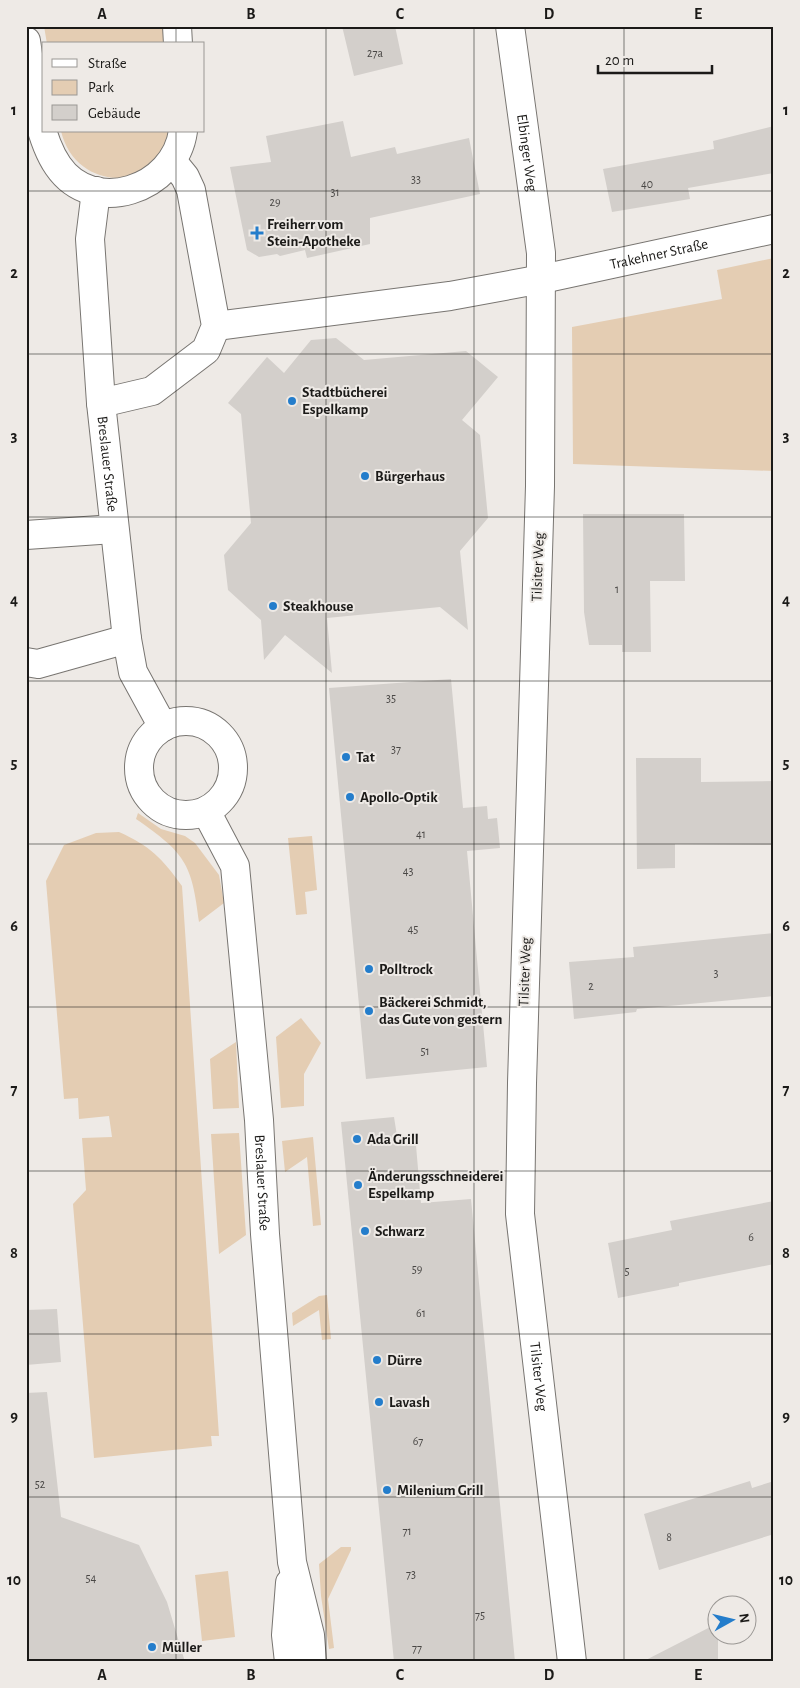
<svg xmlns="http://www.w3.org/2000/svg" width="800" height="1688" viewBox="0 0 800 1688" font-family="'Alegreya Sans',sans-serif">
	<rect width="100%" height="100%" fill="#eeeae6"/>
	<path fill="#e4cdb3" d="M44,26h120l1,18h-118z
		M61,131h108c-5,61 -93,64 -108,0z
		M774,258v213l-201,-7 -1,-137 150,-28 -5,-29z
		M138,813l23,16 24,7 10,7 24,32 5,28 -25,19c-7,-59 -14,-69 -63,-103z
		M119,832c31,14 43,26 63,54l37,550h-8l1,10 -118,12 -21,-254 13,-14 -4,-52 30,-1 -3,-21 -30,3 -1,-21 -14,1 -18,-218 18,-36 32,-12z
		M312,836l5,54 -12,2 2,22 -11,1 -8,-77z
		M301,1018l20,25 -17,31v32l-23,2 -5,-71z
		M236,1042l3,66 -26,1 -3,-50z
		M239,1133l7,102 -27,19 -8,-120z
		M313,1137l8,88 -8,1 -6,-69 -22,15 -3,-31z
		M327,1295l4,44 -9,1 -3,-30 -26,16 -1,-13 27,-17z
		M341,1547h10v3l-23,49 6,49 -5,1 -8,-53 -2,-32z
		M228,1571l7,66 -33,4 -7,-66z"/>
	<path fill="#d3cfcb" d="M342,26h53l8,38 -49,12z
		M343,121l8,36 44,-10 2,7 72,-16 11,56 -110,24v26l-63,14 -2,-8 -25,6 -3,-2 -18,3 -12,-7 -17,-83 41,-5 -5,-26z
		M774,126v47l-86,15 2,11 -78,13 -9,-43 111,-20 -1,-8z
		M336,338l28,22 102,-9 32,26 -36,43 18,15 8,83 -28,33 8,79 -28,-23 -113,11 5,55 -47,-38 -21,25 -3,-40 -33,-30 -4,-35 27,-32 -10,-109 -13,-11 39,-46 17,16 27,-33z
		M583,514h101l1,67h-35l1,71h-29v-7h-33l-5,-33z
		M451,679l12,129 24,-2 1,13 9,-1 3,30 -33,3 20,216 -121,12 -37,-391z
		M636,758h65v24l73,-1v64l-99,-1v24l-38,1z
		M774,933v63l-137,13 -1,3 -62,7 -5,-57 65,-5 -1,-10z
		M394,1117l3,19 18,-2 6,69 50,-4 44,463h-121l-53,-540z
		M774,1201v63l-95,19v3l-61,12 -10,-55 64,-13 -2,-9z
		M57,1309l4,53 -35,3v-55z
		M47,1392l14,125 78,28 28,57 18,60h-159v-269z
		M750,1481l2,7 22,-7v53l-115,36 -15,-56z
		M718,1623v39h-76z"/>
	<g fill="none" stroke-linecap="round" stroke-linejoin="round">
		<g stroke="#787571" stroke-width="30">
			<g id="minor">
				<path d="M177,26l1,18"/>
				<path id="s1" d="M510,26l31,227 -1,233 -18,597 -2,131 52,448"/>
				<path d="M26,41c6,38 10,93 32,125 35,51 117,24 125,-35"/>
				<path id="s2" d="M96,191l-6,48 11,164 26,236 6,33 30,55"/>
				<path id="s3" d="M216,326l234,-30 92,-17 232,-50"/>
				<path d="M101,403l51,-12 54,-41 10,-24 -25,-136 -6,-13 -13,-16"/>
				<path d="M26,535l88,-6"/>
				<path d="M26,662l12,2 89,-25"/>
				<circle cx="186" cy="768" r="47"/>
				<path id="s4" d="M206,811l29,55 24,254 6,114 27,328 18,73 2,27"/>
				<path d="M289,1662l-3,-27 4,-52"/>
			</g>
		</g>
		<use href="#minor" stroke="#fff" stroke-width="28"/>
	</g>
	<path fill="none" stroke="#1b1a18" stroke-width="1" stroke-opacity="0.55" d="M176,26v18M326,26v1636M474,26v1636M624,26v1636M176,131v1531M26,191h748M26,354h748M26,517h748M26,681h748M26,844h748M26,1007h748M26,1171h748M26,1334h748M26,1497h748"/>
	<g fill="#247dcb" stroke="#eeeae6" stroke-width="2">
		<path d="M254.5 225.5h5v5h5v5h-5v5h-5v-5h-5v-5h5z"/>
		<circle cx="292" cy="401" r="5"/>
		<circle cx="365" cy="476" r="5"/>
		<circle cx="273" cy="606" r="5"/>
		<circle cx="346" cy="757" r="5"/>
		<circle cx="350" cy="797" r="5"/>
		<circle cx="369" cy="969" r="5"/>
		<circle cx="369" cy="1011" r="5"/>
		<circle cx="357" cy="1139" r="5"/>
		<circle cx="358" cy="1185" r="5"/>
		<circle cx="365" cy="1231" r="5"/>
		<circle cx="377" cy="1360" r="5"/>
		<circle cx="379" cy="1402" r="5"/>
		<circle cx="387" cy="1490" r="5"/>
		<circle cx="152" cy="1647" r="5"/>
	</g>
	<g text-anchor="middle" dominant-baseline="central" stroke-width="4" stroke-linejoin="round" paint-order="stroke">
		<g font-size="12" fill="#494745">
			<text x="375" y="53">27a</text>
			<text x="416" y="179">33</text>
			<text x="647" y="184">40</text>
			<text x="335" y="192">31</text>
			<text x="275" y="202">29</text>
			<text x="617" y="589">1</text>
			<text x="391" y="698">35</text>
			<text x="396" y="749">37</text>
			<text x="421" y="834">41</text>
			<text x="408" y="871">43</text>
			<text x="413" y="929">45</text>
			<text x="716" y="973">3</text>
			<text x="591" y="986">2</text>
			<text x="425" y="1051">51</text>
			<text x="751" y="1237">6</text>
			<text x="417" y="1269">59</text>
			<text x="627" y="1271">5</text>
			<text x="421" y="1313">61</text>
			<text x="418" y="1441">67</text>
			<text x="40" y="1484">52</text>
			<text x="407" y="1531">71</text>
			<text x="669" y="1537">8</text>
			<text x="411" y="1574">73</text>
			<text x="91" y="1578">54</text>
			<text x="480" y="1615">75</text>
			<text x="417" y="1648">77</text>
		</g>
		<g font-size="15" fill="#1b1a18" stroke="#eeeae6">
			<text stroke="none"><textPath href="#s1" startOffset="128">Elbinger Weg</textPath></text>
			<text stroke="none"><textPath href="#s3" startOffset="449">Trakehner Straße</textPath></text>
			<text stroke="none"><textPath href="#s2" startOffset="274">Breslauer Straße</textPath></text>
			<text transform="translate(538 567) rotate(-88)">Tilsiter Weg</text>
			<text transform="translate(525 972) rotate(-88)">Tilsiter Weg</text>
			<text stroke="none"><textPath href="#s4" startOffset="380">Breslauer Straße</textPath></text>
			<text stroke="none"><textPath href="#s1" startOffset="1354">Tilsiter Weg</textPath></text>
		</g>
		<g font-size="15" font-weight="bold" fill="#1b1a18" stroke="#eeeae6" text-anchor="start">
			<text x="267" y="224">Freiherr vom<tspan x="267" dy="17">Stein-Apotheke</tspan></text>
			<text x="302" y="392">Stadtbücherei<tspan x="302" dy="17">Espelkamp</tspan></text>
			<text x="375" y="476">Bürgerhaus</text>
			<text x="283" y="606">Steakhouse</text>
			<text x="356" y="757">Tat</text>
			<text x="360" y="797">Apollo-Optik</text>
			<text x="379" y="969">Polltrock</text>
			<text x="379" y="1002">Bäckerei Schmidt,<tspan x="379" dy="17">das Gute von gestern</tspan></text>
			<text x="367" y="1139">Ada Grill</text>
			<text x="368" y="1176">Änderungsschneiderei<tspan x="368" dy="17">Espelkamp</tspan></text>
			<text x="375" y="1231">Schwarz</text>
			<text x="387" y="1360">Dürre</text>
			<text x="389" y="1402">Lavash</text>
			<text x="397" y="1490">Milenium Grill</text>
			<text x="162" y="1647">Müller</text>
		</g>
	</g>
	<rect width="800" height="1688" fill="none" stroke="#eeeae6" stroke-width="55"/>
	<rect x="42" y="42" width="162" height="90" fill="#eeeae6" stroke="#9a9794"/>
	<rect x="52" y="59" width="25" height="8" fill="#ffffff" stroke="#9a9794"/>
	<text x="88" y="68" font-size="15" fill="#1b1a18">Straße</text>
	<rect x="52" y="80" width="25" height="15" fill="#e4cdb3" stroke="#9a9794"/>
	<text x="88" y="92" font-size="15" fill="#1b1a18">Park</text>
	<rect x="52" y="105" width="25" height="15" fill="#d3cfcb" stroke="#9a9794"/>
	<text x="88" y="118" font-size="15" fill="#1b1a18">Gebäude</text>
	<g transform="translate(732 1620) rotate(82)"><circle r="24" fill="#eeeae6" stroke="#9a9794"/>
	<path d="M0-4L9 19L0 12L-9 19Z" fill="#247dcb"/>
	<text y="-8" font-size="14" font-weight="bold" text-anchor="middle" fill="#1b1a18">N</text>
	</g>
	<path d="M598 65v8h114v-8" fill="none" stroke="#1b1a18" stroke-width="2.5"/>
	<text x="605" y="65" font-size="15" fill="#1b1a18" stroke="#eeeae6" stroke-width="4" paint-order="stroke">20 m</text>
	<rect x="28" y="28" width="744" height="1632" fill="none" stroke="#1b1a18" stroke-width="2"/>
	<g font-size="16" text-anchor="middle" font-weight="bold" fill="#1b1a18">
		<text x="102" y="19">A</text>
		<text x="251" y="19">B</text>
		<text x="400" y="19">C</text>
		<text x="549" y="19">D</text>
		<text x="698" y="19">E</text>
		<text x="14" y="115">1</text>
		<text x="786" y="115">1</text>
		<text x="14" y="278">2</text>
		<text x="786" y="278">2</text>
		<text x="14" y="441">3</text>
		<text x="786" y="441">3</text>
		<text x="14" y="605">4</text>
		<text x="786" y="605">4</text>
		<text x="14" y="768">5</text>
		<text x="786" y="768">5</text>
		<text x="14" y="931">6</text>
		<text x="786" y="931">6</text>
		<text x="14" y="1095">7</text>
		<text x="786" y="1095">7</text>
		<text x="14" y="1258">8</text>
		<text x="786" y="1258">8</text>
		<text x="14" y="1421">9</text>
		<text x="786" y="1421">9</text>
		<text x="14" y="1585">10</text>
		<text x="786" y="1585">10</text>
		<text x="102" y="1680">A</text>
		<text x="251" y="1680">B</text>
		<text x="400" y="1680">C</text>
		<text x="549" y="1680">D</text>
		<text x="698" y="1680">E</text>
	</g>
</svg>
